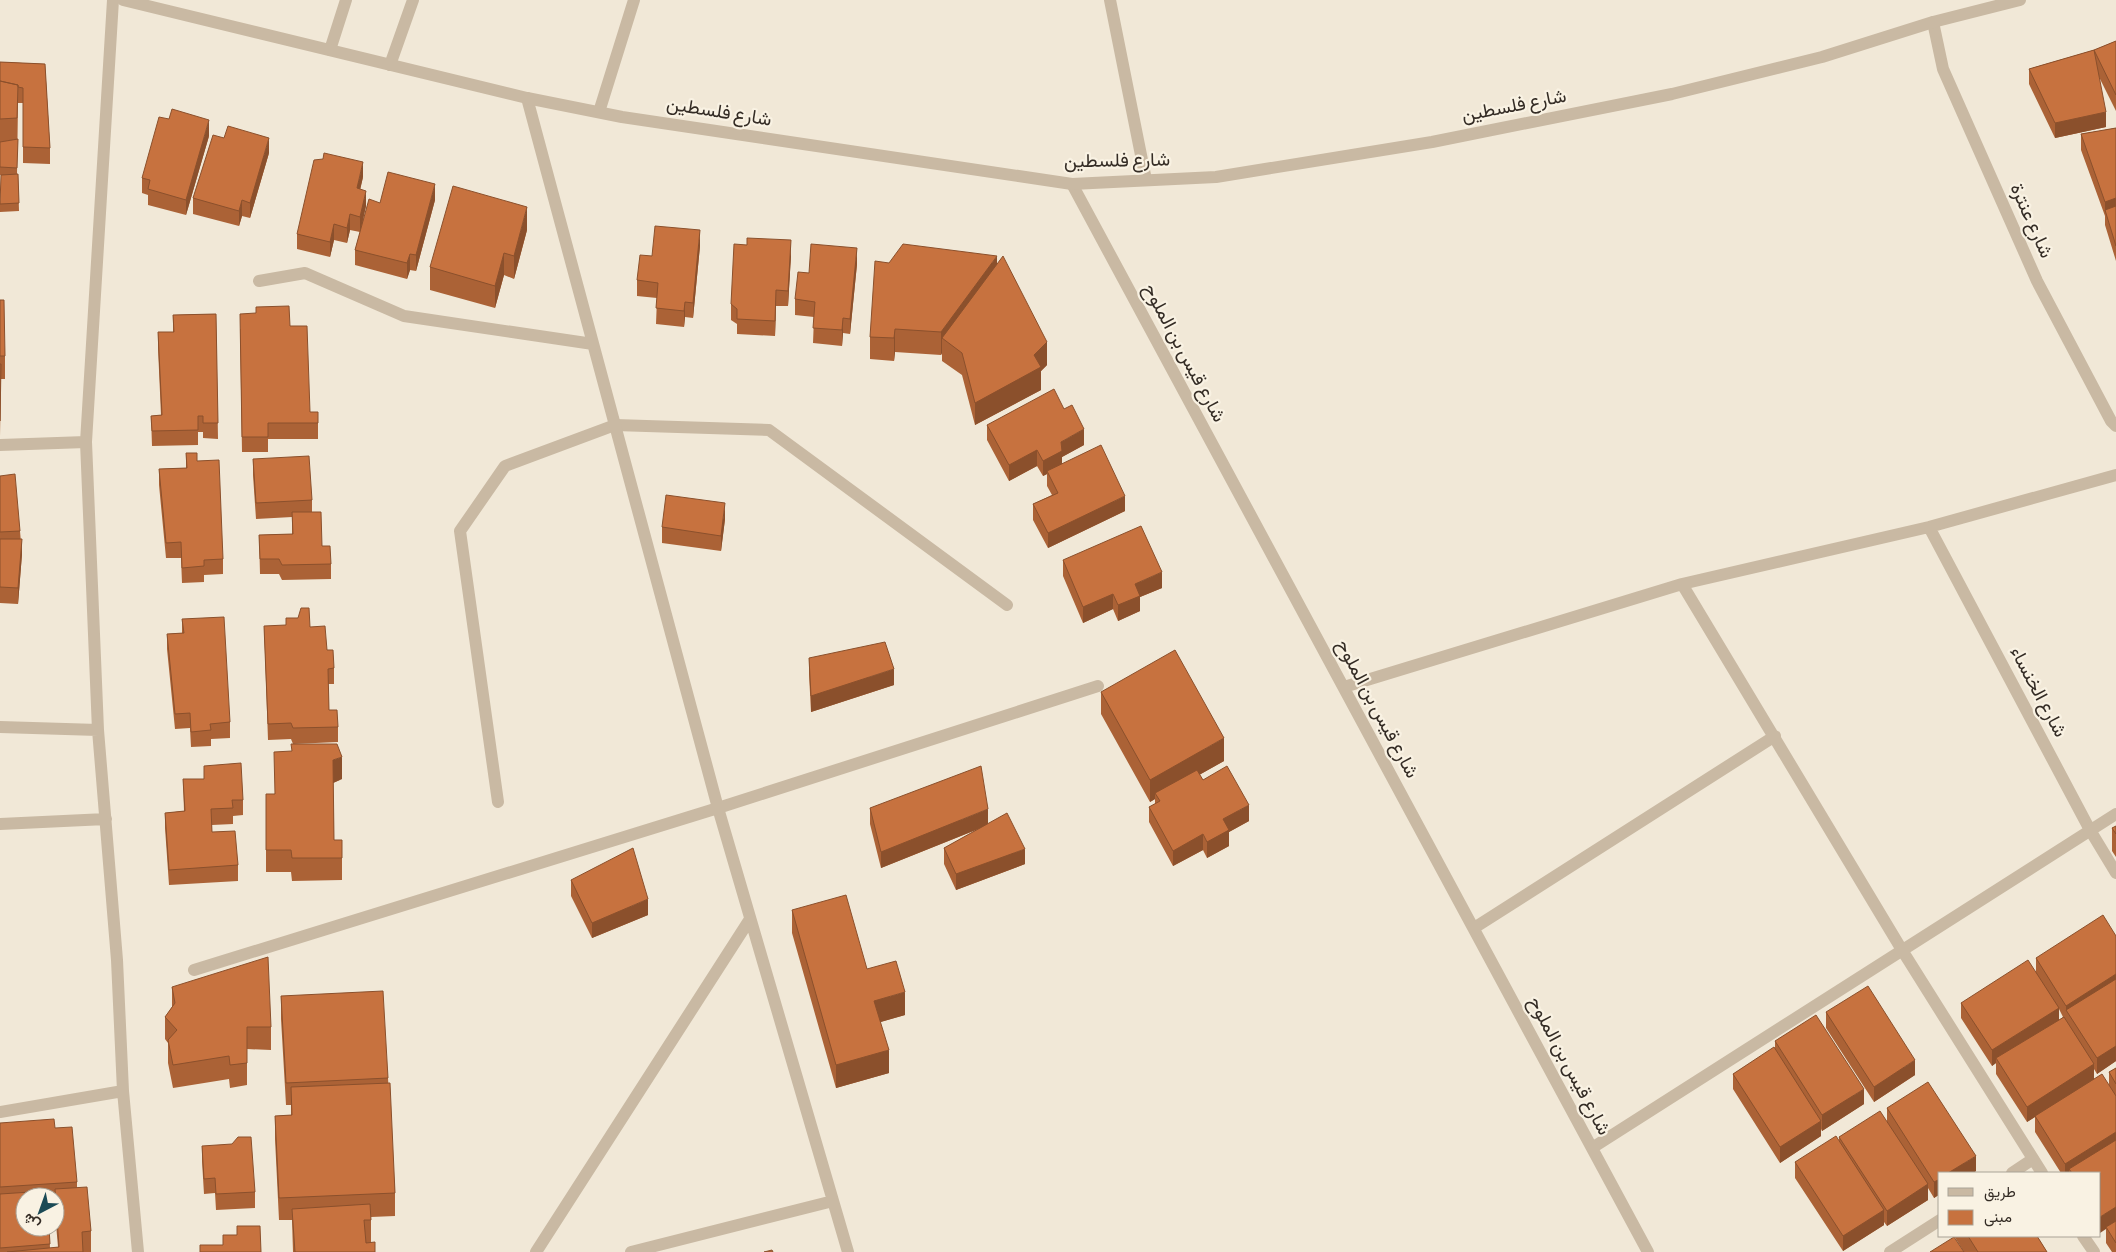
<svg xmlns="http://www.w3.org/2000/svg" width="2116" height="1252" viewBox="0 0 2116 1252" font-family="'Sofia Sans Condensed',Vazirmatn,sans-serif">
	<rect width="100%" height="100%" fill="#f1e8d7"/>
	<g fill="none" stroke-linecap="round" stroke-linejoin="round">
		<path stroke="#c9b9a3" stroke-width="12" d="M1110,0l36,180
			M330,50l16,-50
			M390,65l23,-65
			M599,112l35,-112
			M498,802l-38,-271 45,-65 110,-41 154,5 238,175"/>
		<path stroke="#c9b9a3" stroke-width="12" d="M113,0l-27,442 12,288 19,230 6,131 15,161
			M1933,22l10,47 94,212 74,140 5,5
			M527,98l191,710 130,444
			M1072,184l576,1068
			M259,281l46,-8 99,43 189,28
			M0,445l86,-3
			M1929,527l161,303 26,43
			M1682,584l220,366 140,223
			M1344,687l338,-103 247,-57 187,-52
			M0,727l98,3
			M0,824l106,-5
			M1474,928l301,-192
			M194,970l524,-162 380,-122
			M0,1112l123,-21
			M1592,1148l524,-334
			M2012,1173l21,-14
			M2083,1236l11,16
			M536,1252l214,-333
			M631,1252l202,-51
			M1890,1252l50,-32"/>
		<path stroke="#c9b9a3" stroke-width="12" d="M123,0l404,98 95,19 450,67 144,-7 216,-35 240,-48 150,-37 111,-35 87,-22"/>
	</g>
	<path fill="#ab6236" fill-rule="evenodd" d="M2116,41v70l-17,-34 7,50 -51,11 -26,-54v-15l65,-19z
		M0,62l45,2 5,84v16l-27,-1v-60h-5l-1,71h1l1,37 -19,1v-8l7,-29h-7z
		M2116,128v133l-11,-36v-9l-24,-66v-16z
		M209,136l-23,79 -38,-10v-10l-6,-2v-15z
		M269,153l-19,65 -8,-2 -3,10 -46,-12v-16z
		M363,177l-3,12 6,17 -3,14 17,-17 55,-3 -19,71 -6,-1 -3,9 -52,-14v-15l5,-18 -10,-2 -3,13 -13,-3 -4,17 -33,-8v-15z
		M527,230l-13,49 -10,-4 -9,33 -65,-18v-23z
		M700,246l-7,72 -8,-1 -1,10 -28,-3 1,-26 -20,-2v-16l15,-24z
		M791,255l-3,51h-12l-1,30 -38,-2v-10l-6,-4v-16z
		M889,263h108l50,102 -6,6v19l-66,35 -13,-50 -20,-14v-8l-1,2 -46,-3 -1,9 -24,-2v-22z
		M857,264l-7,70 -7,-1 -1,13 -29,-3 1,-26 -19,-2v-16l14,-26z
		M0,300l5,56v23h-4l-1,57z
		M216,314l2,125 -15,-1v-6h-5v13l-46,1 -1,-30 10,-1 -3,-67v-16h15v-17z
		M290,326l20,86h8v27h-50v13h-26l-2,-123z
		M987,425l97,20 -22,12v7l63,47 -77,37 -15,-28v-16l19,-9 -5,-9v-12l-4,2 -6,-10 -28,15 -22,-41z
		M186,453l11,8 26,98v15l-19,1v7l-22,1 -1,-25h-15l-7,-73v-16l27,-1z
		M253,459l59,41v12l10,34 9,18v15l-49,1 -3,-6h-19l-1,-39 33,-1v-17l-36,2 -3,-44z
		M0,476l20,55 2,23 -4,50 -18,-1z
		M725,519l-4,32 -59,-8v-16z
		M1063,560l99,28 -22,9v14l-22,10 -5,-12 -30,14 -20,-47z
		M182,619l48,103v16l-19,1v7l-20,1 -1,-19 -15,1 -8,-80v-15l15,-1z
		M264,626l46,1 17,23 7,18v16h-6l1,26 9,17v15l-45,2 -2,-5 -23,1z
		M809,658l85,27 -83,27 -2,-38z
		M1101,692l123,69 -25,14 4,5 46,41 -20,11v14l-22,12 -4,-8 -30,16 -24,-44v-15l6,-3v-5l-5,3 -49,-88z
		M204,766l39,34v15l-10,1v8l-21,1v7l26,33v16l-69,4 -4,-57v-15l19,-2 -1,-32h21z
		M342,779l-9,4 1,57h8v40l-50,1 -1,-9h-25v-78h8z
		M870,808l118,16 37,40 -69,26 -12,-26v-16l37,-20 -100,40 -11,-44z
		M2116,826v31l-4,-6v-23z
		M571,880l77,35 -56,23 -21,-42z
		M792,910l75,59 38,46 -25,7 9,51 -53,15 -44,-155z
		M2116,936v125l-19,13 -3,-5v10l15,6v-13l7,-4v184h-4l-6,-9v-14l-6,-56h-39l-26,-41v-15l-8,5 -31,-48v-11l-4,3 -31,-48v-15l75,-31v-14zM2059,1009l4,8 -4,3z
		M172,987l99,40v23l-24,-1v36l-17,3 -1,-9 -56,9 -5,-25v-20l-3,-4v-22l7,-10z
		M281,996l107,82 7,115v23l-24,1v25l4,10h-82l-1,-32h-13l-4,-81v-23l16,-1v-10h-5l-5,-86z
		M1826,1012l89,63 -41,27 -48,-74z
		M1775,1041l89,63 -42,27 -1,-2v7l-41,27 -47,-74v-15l42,-26z
		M1887,1108l89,63 -42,27 -6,-10v12l-41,26 -3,-4v3l-41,26 -48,-73v-16l44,-21v-4l48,-15z
		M0,1123l55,5 22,54v6l14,43v21h-91zM25,1197h30v16l3,34 -8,1 -1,-21z
		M202,1146l53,46v16l-39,2 -1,-17 -11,1 -2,-33z
		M1954,1236h83l10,16h-83z"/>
	<path fill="#8b502c" d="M2106,112v15l-51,11v-15z
		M209,120v16l-23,79v-15z
		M269,138v15l-19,65v-15z
		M363,162v15l-6,27v-16z
		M435,184v16l-19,71v-16z
		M366,191v15l-6,26v-15z
		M2116,198v16l-11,-3v-9z
		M242,200v16l-3,10v-15z
		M527,207v23l-13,49v-23z
		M350,214v16l-3,13v-15z
		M334,224v16l-4,17v-15z
		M700,230v16l-7,72v-15z
		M791,240v15l-3,51v-15z
		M857,248v16l-7,70v-15z
		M504,253v22l-9,33v-22z
		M410,254v16l-3,9v-16z
		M997,256v23l-55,59v15l-1,2v-23z
		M776,290v16l-1,30v-15z
		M685,302v15l-1,10v-16z
		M843,318v15l-1,13v-16z
		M895,329v23l-1,9v-23z
		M1047,342v23l-6,6v19l-66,35v-22l59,-48z
		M1084,429v16l-22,12v10l-15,4v3l-4,2v-15l18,-19z
		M1037,450v16l-28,15v-16z
		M1125,496v15l-77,37v-15z
		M725,503v16l-4,32v-15z
		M22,539v15l-4,50v-16z
		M1162,572v16l-22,9v14l-22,10v-16l17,-21z
		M1113,594v15l-30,14v-16z
		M894,669v16l-83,27v-16z
		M1224,738v23l-66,37 -3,-5v6l-5,3v-22z
		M342,757v22l-9,4v-23z
		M1249,805v16l-20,11v14l-22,12v-16l16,-23z
		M988,809v16l-107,43v-16z
		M1203,834v16l-30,16v-15z
		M1025,849v15l-69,26v-16z
		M648,899v16l-56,23v-15z
		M2116,974v16l-50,20v-4z
		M905,992v23l-31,9v-23z
		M2059,1008v15l-63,35v5l-4,3v-16z
		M2116,1046v15l-19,13v-16z
		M889,1050v23l-53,15v-23z
		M1915,1060v15l-41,27v-15z
		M2094,1064v16l-67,42v-15z
		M1864,1089v15l-42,27v-16z
		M1821,1121v15l-41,27v-16z
		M2116,1132v15l-47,22v4h-4v-9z
		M1976,1156v15l-3,2h-25z
		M1940,1179v15l-6,4v-16z
		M1928,1184v16l-41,26v-15z
		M2116,1207v16l-10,4v2l-6,4v-16z
		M1884,1210v15l-41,26v-15z"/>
	<path fill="#c7723f" stroke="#8b502c" d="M2116,41v54l-22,-45z
		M2094,50l12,62 -51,11 -26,-54z
		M0,62l45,2 5,84 -27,-1v-59l-5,-1v-2l-18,-4z
		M0,81l18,4 -1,33 -17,1z
		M172,109l37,11 -23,80 -38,-11 2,-9 -8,-2 17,-61 10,2z
		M228,126l41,12 -19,65 -8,-3 -3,11 -46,-13 20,-63 11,3z
		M2116,128v70l-11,4 -24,-68z
		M18,139l-1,29 -17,-1v-25z
		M324,153l39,9 -6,26 9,3 -6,26 -10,-3 -3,14 -13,-4 -4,18 -33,-8 17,-74 9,-1z
		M388,172l47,12 -19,71 -6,-1 -3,9 -52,-13 14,-51 11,4z
		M18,174l1,29 -19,1 1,-29z
		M453,186l74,21 -13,49 -10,-3 -9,33 -65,-19z
		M2116,206v40l-11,-36z
		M655,226l45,4 -7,73 -8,-1 -1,9 -28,-3 2,-25 -21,-3 3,-25 12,1z
		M747,238l44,2 -3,51 -12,-1 -1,31 -38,-2v-10l-6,-5 3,-60 13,1z
		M811,244l46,4 -7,71 -7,-1 -1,12 -29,-2 2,-26 -20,-3 3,-27 11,1z
		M903,244l94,12 -56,76 -46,-3 -1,9 -24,-1 5,-76 14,2z
		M1003,256l44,86 -13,13 7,12 -66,36 -13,-50 -20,-15z
		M0,300h4l1,56h-5z
		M289,306l1,20h17l3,86h8v11h-50v14h-26l-2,-123 16,-1v-6z
		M216,314l2,109h-15v-7h-5v14l-46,1 -1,-15 11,-1 -4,-83h16l-1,-17z
		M0,364h1l-1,57z
		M1054,389l10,20 8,-4 12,24 -23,13 1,9 -19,10 -6,-11 -28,15 -22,-40z
		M1101,445l24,51 -77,37 -15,-29 25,-11 -11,-22z
		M186,453h11v8l22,-1 4,99 -19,1v6l-22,2 -1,-26 -15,1 -7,-74 28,-1z
		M309,456l3,44 -56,3 -3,-44z
		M15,474l5,57 -20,1v-56z
		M666,495l59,8 -4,33 -59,-9z
		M292,512h29l1,34h8l1,18 -49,1 -3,-6h-19l-1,-24 34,-1z
		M1141,526l21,46 -27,12 5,12 -22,9 -5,-11 -30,13 -20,-47z
		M0,539h22l-4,49 -18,-1z
		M301,608h8l1,19 15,-1 2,24h6l1,18 -6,1 1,41h8l1,17 -45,1 -2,-5 -23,1 -4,-98 22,-1v-7h12z
		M224,617l6,105 -20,2 1,6 -20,2 -1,-19 -15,1 -8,-80 17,-1 -2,-14z
		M885,642l9,27 -83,27 -2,-38z
		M1175,650l49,88 -74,42 -49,-88z
		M291,744h46l5,13 -9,3 1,80h8v18h-50l-1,-8h-25v-56h9l-1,-42 18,-1z
		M241,763l2,37h-11l1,8 -22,1 1,23 23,-1 3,34 -69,5 -4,-57 20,-2 -2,-32h21v-13z
		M981,766l7,43 -107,43 -11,-44z
		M1227,766l22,39 -26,14 6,11 -22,12 -4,-8 -30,17 -24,-44 11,-6 -5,-8 42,-23 6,10z
		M1007,813l18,36 -69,25 -12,-26z
		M2116,826v8l-4,-6z
		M633,848l15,51 -56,24 -21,-43z
		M846,895l21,74 29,-8 9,31 -31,9 15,49 -53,15 -44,-155z
		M2103,915l13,21v38l-50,32 -30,-48z
		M268,957l3,70h-24v36l-17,2 -1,-9 -56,9 -5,-25 9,-10 -12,-13 10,-14 -3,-16z
		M2028,960l31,48 -67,42 -31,-47z
		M2116,979v67l-19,12 -31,-48z
		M1868,986l47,74 -41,27 -48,-75z
		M383,991l5,87 -102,5 -5,-87z
		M1816,1015l48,74 -42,26 -47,-74z
		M2064,1017l30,47 -67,43 -31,-49z
		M1774,1047l47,74 -41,26 -47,-73z
		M2116,1068v16l-7,-12z
		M2102,1074l14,22v36l-51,32 -30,-48z
		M1928,1082l48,74 -28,17h-8v6l-6,3 -47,-74z
		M390,1083l5,110 -116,5 -4,-82 17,-1 -1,-28z
		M1880,1111l48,73 -41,27 -48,-74z
		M54,1119l1,9 17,-1 5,55 -77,5v-64z
		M1836,1136l48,74 -41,26 -48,-74z
		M238,1137h13l4,55 -39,2 -1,-16 -11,1 -2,-33 30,-2z
		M2116,1140v67l-16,10v-44h-28l-3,-4z
		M87,1187l4,44 -9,1 1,20h-76l52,-5 -4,-58z
		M46,1191v6h-21v30h24l1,17 -50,4v-54z
		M370,1204l1,16h-7l2,23 9,-1v10h-80l-3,-43z
		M2116,1221v22l-10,-16z
		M237,1226h23l1,26h-61v-7h23v-10h14z
		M1968,1236h69l10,16h-69z
		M1954,1237l10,15h-34z
		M772,1250l1,2h-9z"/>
	<g text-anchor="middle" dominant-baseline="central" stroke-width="4.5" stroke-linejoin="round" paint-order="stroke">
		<g font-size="19" fill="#342c25" stroke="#f9f2e3">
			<text transform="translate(1514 106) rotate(-11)">شارع فلسطين</text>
			<text transform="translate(719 112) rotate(9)">شارع فلسطين</text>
			<text transform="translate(1117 161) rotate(-1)">شارع فلسطين</text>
			<text transform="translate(2031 221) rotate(66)">شارع عنترة</text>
			<text transform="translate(1184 353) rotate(62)">شارع قيس بن الملوح</text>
			<text transform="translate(2038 692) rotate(62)">شارع الخنساء</text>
			<text transform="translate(1377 709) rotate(62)">شارع قيس بن الملوح</text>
			<text transform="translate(1569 1066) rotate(62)">شارع قيس بن الملوح</text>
		</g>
	</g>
	<rect x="1938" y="1172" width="162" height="65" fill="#f9f2e3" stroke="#aaa397"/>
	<rect x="1948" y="1188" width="25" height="8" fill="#c9b9a3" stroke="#aaa397"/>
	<text x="1984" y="1197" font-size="15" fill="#342c25">طريق</text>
	<rect x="1948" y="1210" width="25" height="15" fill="#c7723f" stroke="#aaa397"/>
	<text x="1984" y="1222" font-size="15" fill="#342c25">مبنى</text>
	<g transform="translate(40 1212) rotate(221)"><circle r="24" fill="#f9f2e3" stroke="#aaa397"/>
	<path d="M0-4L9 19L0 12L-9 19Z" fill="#1b4a55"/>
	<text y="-8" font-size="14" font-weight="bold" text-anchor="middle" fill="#342c25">ش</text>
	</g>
</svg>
